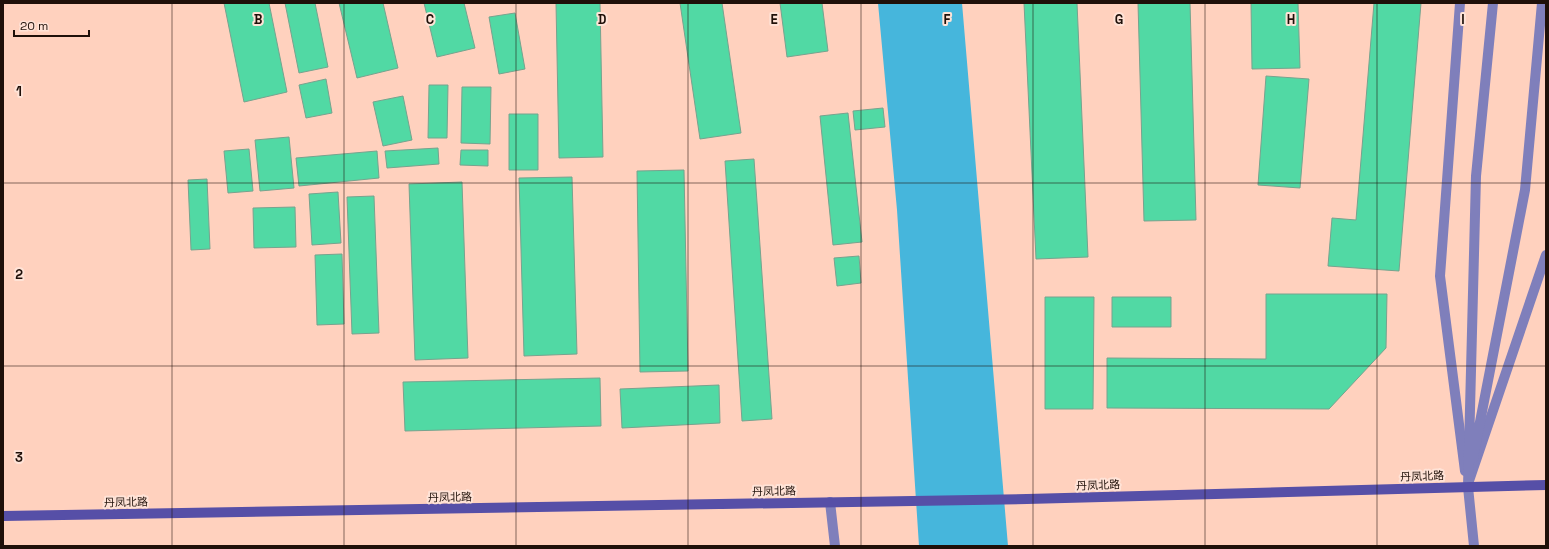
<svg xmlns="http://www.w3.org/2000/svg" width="1549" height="549" viewBox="0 0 1549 549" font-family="'Space Grotesk','Noto Sans SC',sans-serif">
	<rect width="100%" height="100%" fill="#ffd1be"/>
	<path fill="#46b6dc" d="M878,3h84l46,543h-89l-22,-336z"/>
	<path fill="#51d9a4" stroke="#77a38e" d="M224,3h45l18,89 -43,10z
		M285,3h30l13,64 -29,6z
		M339,3h44l15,65 -41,10z
		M424,3h40l11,45 -38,9z
		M556,3h44l3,154 -44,1z
		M680,3h42l19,130 -41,6z
		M780,3h42l6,48 -41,6z
		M1024,3h53l11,254 -52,2z
		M1138,3h52l6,217 -52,1z
		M1251,3h47l2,65 -48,1z
		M1374,3h47l-22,268 -71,-5 4,-48 24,2z
		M515,13l10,56 -26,5 -10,-57z
		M1266,76l43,3 -9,109 -42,-3z
		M326,79l6,34 -26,5 -7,-33z
		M429,85h19l-1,53h-19z
		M462,87h29l-1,57 -29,-1z
		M403,96l9,44 -29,6 -10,-44z
		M883,108l2,19 -30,3 -2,-19z
		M848,113l14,129 -29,3 -13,-129z
		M509,114h29v56h-29z
		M289,137l5,51 -34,3 -5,-51z
		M438,148l1,16 -52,4 -2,-17z
		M249,149l4,42 -25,2 -4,-42z
		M461,150h27v16l-28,-1z
		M377,151l2,27 -80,8 -3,-28z
		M754,159l18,260 -30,2 -17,-260z
		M684,170l4,201 -48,1 -3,-201z
		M572,177l5,177 -53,2 -5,-178z
		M207,179l3,70 -19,1 -3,-70z
		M462,182l6,176 -53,2 -6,-176z
		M338,192l3,51 -29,2 -3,-51z
		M374,196l5,137 -27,1 -5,-137z
		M295,207l1,40 -42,1 -1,-40z
		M342,254l2,70 -27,1 -2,-70z
		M859,256l2,27 -24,3 -3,-28z
		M1266,294h121l-1,54 -57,61 -222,-1v-50l159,1z
		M1045,297h49l-1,112h-48z
		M1112,297h59v30h-59z
		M600,378l1,48 -196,5 -2,-49z
		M719,385l1,38 -98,5 -2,-39z"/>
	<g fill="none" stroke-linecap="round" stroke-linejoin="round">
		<path stroke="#7f7fbb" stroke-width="10" d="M1460,3l-20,273 25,195
			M1469,481l77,-226
			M830,502l5,44"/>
		<path stroke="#7f7fbb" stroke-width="10" d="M1473,458l52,-268 17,-187
			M1474,546l-6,-59 8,-311 17,-173"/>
		<path stroke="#564fa7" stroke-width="10" d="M3,516l1024,-17 519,-14"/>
	</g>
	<path fill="none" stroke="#1f1009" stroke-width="1" stroke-opacity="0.55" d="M172,3v543M344,3v543M516,3v543M688,3v543M861,3v543M1033,3v543M1205,3v543M1377,3v543M3,183h1543M3,366h1543"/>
	<g text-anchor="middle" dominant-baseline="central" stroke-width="4" stroke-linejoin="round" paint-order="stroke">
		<g font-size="11" fill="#1f1009" stroke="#ffe3d7">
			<text transform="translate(1422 476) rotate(-2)">丹凤北路</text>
			<text transform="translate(1098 485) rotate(-2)">丹凤北路</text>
			<text transform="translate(774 491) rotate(-1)">丹凤北路</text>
			<text transform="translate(450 497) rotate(-1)">丹凤北路</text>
			<text transform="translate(126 502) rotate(-1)">丹凤北路</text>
		</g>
	</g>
	<g font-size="13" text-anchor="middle" font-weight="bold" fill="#1f1009" stroke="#ffe3d7" stroke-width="4" stroke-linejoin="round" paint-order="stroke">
		<text x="258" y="24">B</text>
		<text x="430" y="24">C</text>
		<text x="602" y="24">D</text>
		<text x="774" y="24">E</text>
		<text x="947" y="24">F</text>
		<text x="1119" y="24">G</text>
		<text x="1291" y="24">H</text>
		<text x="1463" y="24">I</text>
		<text x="19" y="96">1</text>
		<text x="19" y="279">2</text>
		<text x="19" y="462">3</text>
	</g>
	<rect width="1549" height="549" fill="none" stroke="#1f1009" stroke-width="8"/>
	<path d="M14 30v6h75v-6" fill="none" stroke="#1f1009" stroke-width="2"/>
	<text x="20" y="30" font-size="12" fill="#1f1009" stroke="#ffe3d7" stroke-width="3" paint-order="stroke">20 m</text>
</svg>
